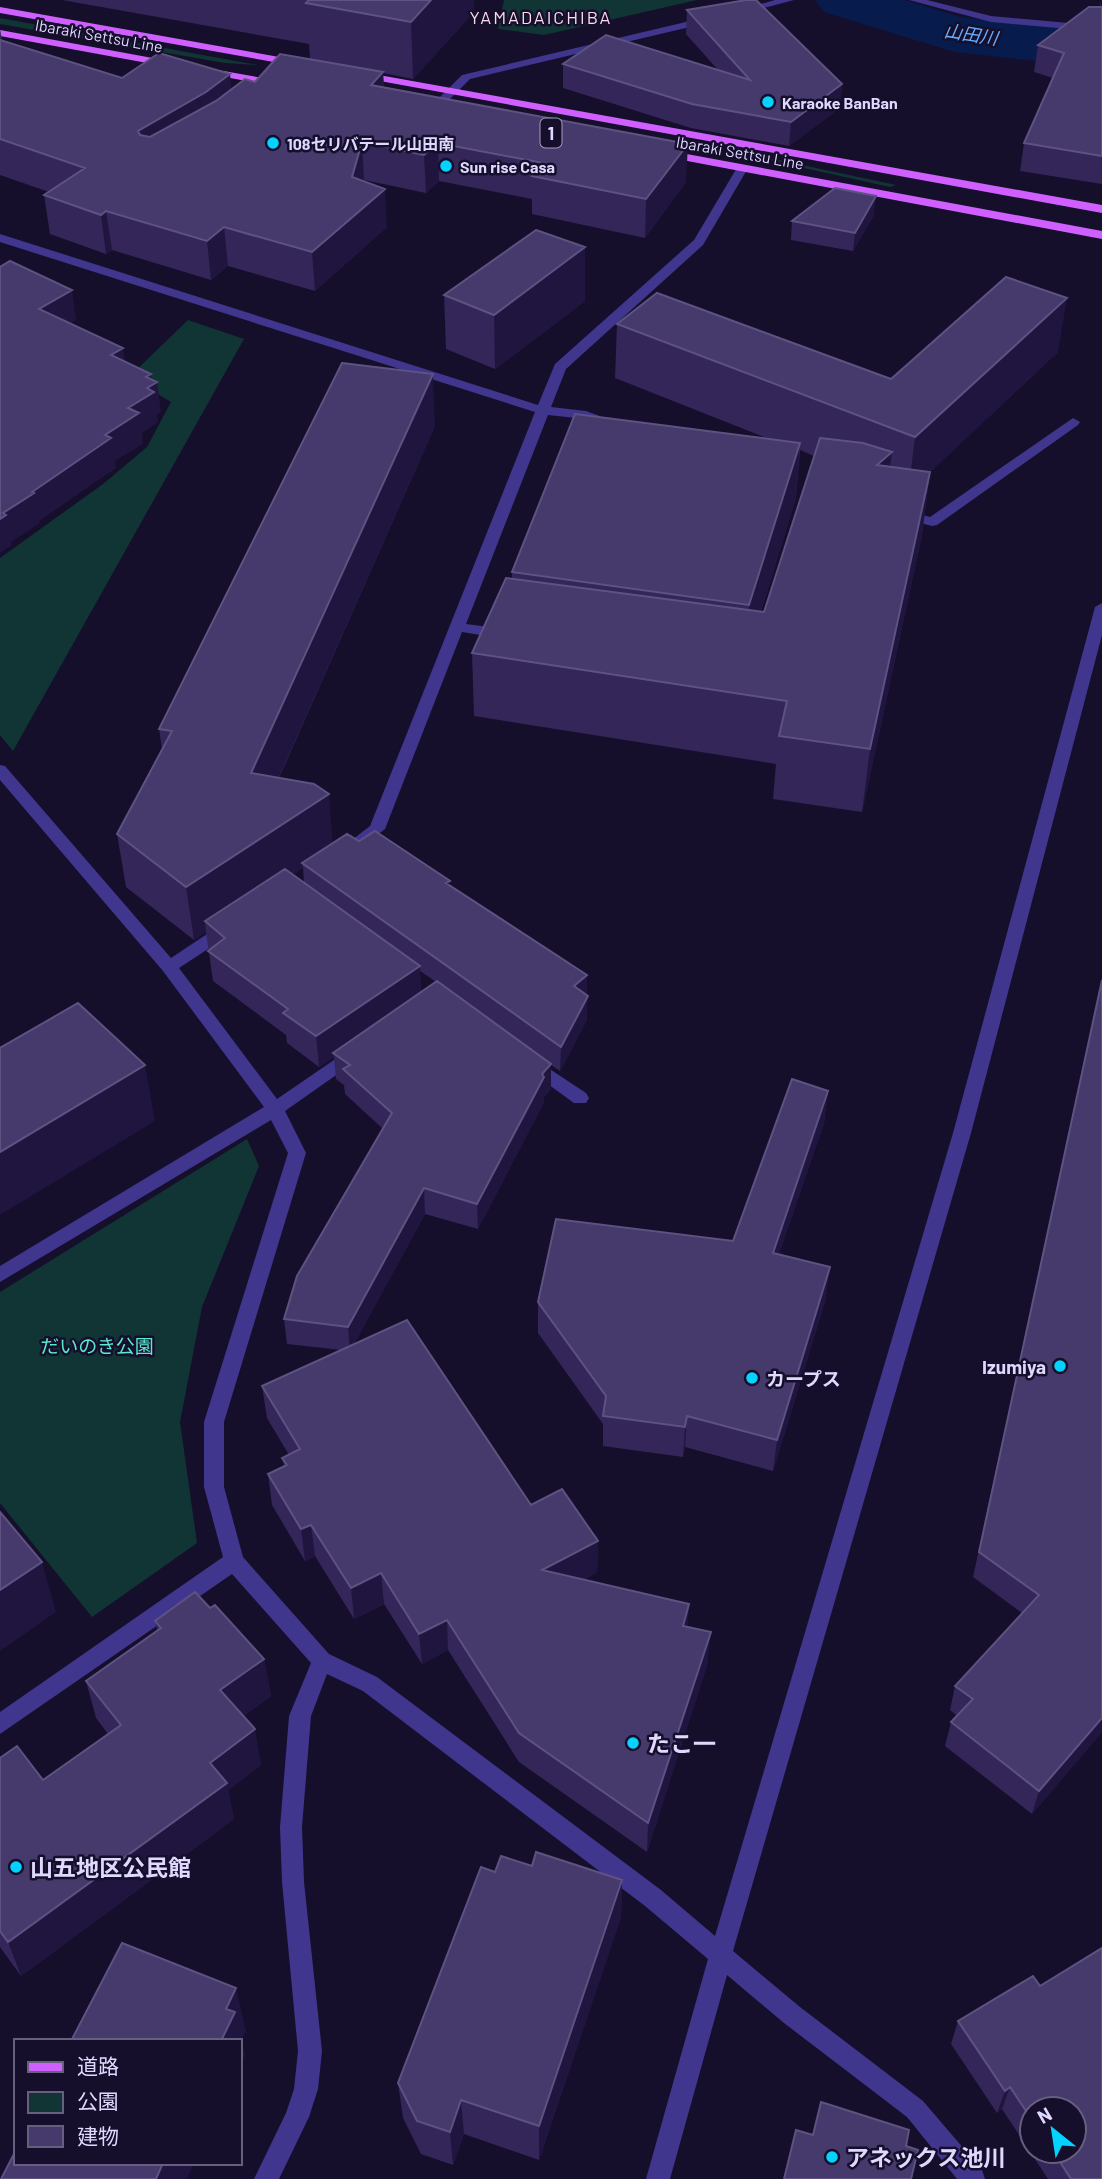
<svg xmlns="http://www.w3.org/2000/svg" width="1102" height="2179" viewBox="0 0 1102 2179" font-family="Barlow,'Noto Sans JP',sans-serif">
	<rect width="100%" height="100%" fill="#150f2b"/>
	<path fill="#113435" d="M504,0h193l-153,35 -46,-6z
		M0,18l258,47 -33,-2 -225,-39z
		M755,155l141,30 -6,2 -136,-30z
		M188,320l56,19 -231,412 -13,-16v-177l103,-74 44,-37 24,-45 -42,-25z
		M247,1139l12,27 -57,141 -22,115 17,121 -105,74 -92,-114v-211z"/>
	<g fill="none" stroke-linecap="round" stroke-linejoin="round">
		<path fill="#071b4c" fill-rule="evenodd" d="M815,0h90l55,17 142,15v36l-148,-16 -130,-40z"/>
		<path fill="#40368d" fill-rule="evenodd" d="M775,0h19l-53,14 -5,-3z
			M909,0h18l64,16 111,10v6l-111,-10z
			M707,17l5,3 -1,2 -241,57 -34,34 -10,-2 36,-36z
			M738,166l10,2 -45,77 -137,124 -15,38 35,4 30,11 -7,4 -24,-7 -37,-4 -82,209 39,5 7,5 -7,5 -43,-7 -77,197 -23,18h-12l-2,-4 22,-17 165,-414 -535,-170v-8l538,171 17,-41 139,-124z
			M1073,418l7,4 -2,3 -141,100 -5,1 -34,-9 -2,-3 7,-4 27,7z
			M1102,603v32l-131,498 -238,818 67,56 123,94 59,69 3,9h-28l-50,-62 -123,-94 -57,-48 -57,204h-24l62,-220 -63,-53 -282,-215 -36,-17 -16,42 -9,111 2,55 18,169 -4,38 -9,28 -30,62h-25l32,-66 8,-24 4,-38 -16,-169 -2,-55 9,-111 22,-53 -79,-89 -232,160v-22l223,-155 -19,-70v-65l84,-269 -17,-33 -271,162v-16l264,-159 -101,-136 -163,-191v-15l5,1 166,192 51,-34h12l2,4 -2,4 -55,36 98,131 70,-48h12l3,4 -3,4 -74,52 21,42 -82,269v65l19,70 86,97 48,23 284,213 54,46 238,-803 142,-526z
			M533,1058l53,35 3,5 -3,5h-12l-47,-34 -3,-5 3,-5z"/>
		<path fill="#cf5fff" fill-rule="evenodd" d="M0,7l296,53 6,3 -6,3 -296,-53z
			M0,30l169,31 6,3 -6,3 -169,-31z
			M207,68l72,13 6,3 -6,3 -76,-14 -2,-2z
			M362,72l740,133v8l-744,-136v-4z
			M665,150l437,81v8l-441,-83 -2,-2z"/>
	</g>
	<path fill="#342659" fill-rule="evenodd" d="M62,0h412v12l-61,67 -30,-6 1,15 302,94 -41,56 -113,-24v-15l-93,-18 -13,12 -62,-13 23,47 -72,64 -87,-25 -17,14 -99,-30 -6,4 -56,-20 -6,-39 5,-3 -49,-17v-146l2,11 120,38 110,11 23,-7 55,-23 -1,-15z
		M1101,0l1,184 -82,-13 4,-28 29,-65 -19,-6 4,-27 62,-38z
		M687,10l155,74 -2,24 -51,38 -98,-18 -128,-40v-24l155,6 -32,-36z
		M874,215l-21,36 -62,-11 1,-19z
		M585,247v54l-90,68 -49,-20 -2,-54z
		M617,324l274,55 167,-27 -128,120 -8,63 -60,277 -89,-13 3,-35 -302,-48 -2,-63 40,-75v-6l257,-133 -154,-61zM800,450l14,6 -50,156 -3,-1 35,-113z
		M435,426l-156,352 54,65 26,-2 91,44 137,90v45l-27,51 -9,-6v24l-7,8v5l-66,127 -53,-15 -71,130 177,161 67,36 -1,31 -14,8 106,24 -2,23 21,35 -61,190 -128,-90 -71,-112 -26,14 -38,-60 -30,15 -39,-63 -10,5 -33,-56 -4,-31 16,-8 -2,-8 7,-3 -22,-37 -5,-32 79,-36 -54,-6 -3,-25 98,-191 -37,-34 -1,-9 -8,-6 -2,-22 -15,10 -32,-24 -1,-8 -73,-54 -7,-49 -12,8 -68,-53 -9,-53 45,-85 -3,-20zM303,868l1,15 -12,-9zM420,971l16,11 -15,10z
		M1102,978v754l-70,82 -87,-68 6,-24 6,-6 -7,-6 5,-24 67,-73 -49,-36z
		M828,1091l-4,32 -45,131 47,44 -53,173 -88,-24 -2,10 -80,-11v-22l-65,-91v-31l195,-61z
		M210,1608l54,51 7,37 -28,20 18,49 -33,25 6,29 -213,157 -21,-29v-189l43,22 65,-46 -12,-16 -10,-37 71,-51 -2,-9z
		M532,1866l90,14 -1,37 -82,243 -75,-26 -11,31 -32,-11 -18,-36 -5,-35 97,-211z
		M958,2021l144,158h-54l-46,-70 -5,4 -46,-69zM1032,2109l42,42h-42z"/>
	<path fill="#20153f" d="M431,0h43v12l-61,67 -2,-57z
		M383,72l2,38 -14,-25z
		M230,74l4,38 -92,57 -4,-38z
		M842,84l-2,24 -51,38 2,-24z
		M362,142l2,38 -10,35 -2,-38z
		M438,143l1,38 -13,12 -2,-38z
		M688,144l-2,38 -41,56 1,-39z
		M385,189l2,38 -72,64 -3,-39z
		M876,196l-2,19 -21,36 2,-18z
		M106,211l6,39 -6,4 -5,-39z
		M224,227l4,39 -17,14 -4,-39z
		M585,247v54l-90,68 -1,-54z
		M72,290l4,30 -32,18 -5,-29z
		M1067,298l-9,54 -150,141 7,-56z
		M123,348l4,30 -16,-23z
		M151,374l1,11 5,-3 4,30 -4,2 1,8 -16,11 1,11 -28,17 1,7 -77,53 1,2 -29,19 1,3 -12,8v-34l3,-6 102,-78 23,-27 18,-31z
		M433,374l2,52 -178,400 -6,-53z
		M800,443l-4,55 -51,163 4,-56z
		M892,452l-8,62 -7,-49z
		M930,472l-8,63 -60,277 8,-63z
		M329,794l4,53 -31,16 1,5 -91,59 -7,-6 1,11 -12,8 -8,-53z
		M420,966l1,30 -88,57 1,4 -15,10 -3,-31z
		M587,975v45l-27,51 1,-24 13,-61z
		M551,1064v25l-7,8v5l-66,127 -1,-25 65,-130z
		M145,1065l10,56 -155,94v-63z
		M828,1091l-4,32 -55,161 4,-31z
		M424,1188l1,26 -75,138 -2,-25z
		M830,1267l-4,31 -53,173 4,-31z
		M687,1416l-2,31 -2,10 2,-30z
		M311,1525l4,31 -10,5 -4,-32z
		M598,1541l-1,31 -55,29v-31z
		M42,1562l14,50 -56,39v-61z
		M381,1573l3,31 -30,15 -3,-31z
		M689,1604l-2,31 -4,-9z
		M447,1620l1,30 -26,14 -3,-30z
		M711,1632l-3,30 -61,190 1,-29z
		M264,1659l7,37 -44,31 -7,-37z
		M1102,1718v14l-70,82 7,-23z
		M255,1729l6,36 -33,25 6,29 -213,157 -13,-34 202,-179z
		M622,1880l-1,37 -82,243v-34z
		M236,1988l10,43 -5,9 4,15 -5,10v-24h-19l5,-32z
		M1010,2087l-8,22 -5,4 8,-22z
		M461,2100l3,34 -11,31 -3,-33z
		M163,2163h31l-7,16h-31z"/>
	<path fill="#46396b" stroke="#5e5282" stroke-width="2" d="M309,0h122l-20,22 -105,-19z
		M746,0h10l86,84 -51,38 -99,-18 -129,-40 43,-29 144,45 -63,-70z
		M1089,7h13v149l-78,-13 40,-90 -26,-8z
		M0,40l122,38 37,-25 71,21 -24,18 -68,39 2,4 10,2 66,-36 29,-22 10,3 25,-28 103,18 -12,13 317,59 -42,55 -114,-23 11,-13 -105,-20 -14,12 -62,-13 -10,35 33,12 -73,63 -88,-25 -17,14 -101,-30 -5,4 -57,-20 41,-27 -85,-29z
		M835,188l41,8 -21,37 -63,-12z
		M536,230l49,17 -91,68 -50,-20z
		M10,261l62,29 -33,19 84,39 -12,7 40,19 -5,3 11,5 -10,6 7,4 -26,16 11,5 -34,22 6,3 -79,54 2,1 -31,20 3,2 -6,4v-252z
		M1006,277l61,21 -152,139 -298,-113 40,-31 234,86z
		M342,363l91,11 -182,399 63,11 15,10 -143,93 -69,-53 55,-103 -13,-2z
		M575,414l225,29 -51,162 -237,-33z
		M820,438l43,5 29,9 -15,13 53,7 -60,277 -91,-13 8,-35 -315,-48 34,-75 258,34z
		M375,831l75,50 -4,2 141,92 -13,11 14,10 -27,51 -259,-184 45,-29 12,7z
		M285,869l135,97 -104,70 -33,-23 5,-4 -80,-58 17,-13 -20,-17z
		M1102,980v738l-63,73 -88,-69 22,-23 -18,-13 84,-91 -60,-43z
		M437,981l114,83 -9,10 2,3 -67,127 -53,-16 -76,139 -64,-8 13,-43 95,-163 -49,-44 7,-4 -17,-12z
		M78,1003l67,62 -145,87v-104z
		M792,1079l36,12 -55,162 57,14 -53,173 -90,-24 -2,11 -82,-11 3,-20 -68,-94 18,-83 177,22z
		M407,1320l124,185 31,-16 36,52 -56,29 147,34 -6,22 28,6 -63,191 -129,-90 -72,-113 -28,14 -38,-61 -30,15 -40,-63 -10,4 -33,-55 19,-9 -5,-7 18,-9 -38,-63z
		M0,1512l42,50 -42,28z
		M195,1592l15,16 5,-3 49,54 -44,31 35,39 -45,34 17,20 -219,159 -8,-11v-173l17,-12 26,34 78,-55 -35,-44 75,-53 -6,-7z
		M536,1852l86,28 -83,246 -78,-26 -11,32 -33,-11 -19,-38 83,-216 14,5 6,-16 31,10z
		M122,1943l114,45 -10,21 9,3 -14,29h-150z
		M1102,1948v231h-31l-18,-28h21v-42h-42v11l-22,-33 -5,4 -47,-70 75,-45 7,10z
		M821,2102l88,28 -3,16 12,4 -7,29h-127l12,-49 17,5z
		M16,2150v13h147l-7,16h-155z"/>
	<g fill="#04d3ff" stroke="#150f2b" stroke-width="2.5">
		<circle cx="768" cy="102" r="7"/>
		<circle cx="273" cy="143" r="7"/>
		<circle cx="446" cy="166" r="7"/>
		<circle cx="1060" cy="1366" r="7"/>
		<circle cx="752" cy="1378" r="7"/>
		<circle cx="633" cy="1743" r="7"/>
		<circle cx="16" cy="1867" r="7"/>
		<circle cx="832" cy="2157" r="7"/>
	</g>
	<g text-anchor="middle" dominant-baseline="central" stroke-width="5" stroke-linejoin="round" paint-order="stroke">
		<g font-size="16" fill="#dfd8ff" stroke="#150f2b">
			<text transform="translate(99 35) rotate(10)">Ibaraki Settsu Line</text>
			<text transform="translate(740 152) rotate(10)">Ibaraki Settsu Line</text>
		</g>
		<g font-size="16" font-weight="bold" fill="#dfd8ff" stroke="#150f2b" text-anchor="start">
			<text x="782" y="102">Karaoke BanBan</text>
			<text x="287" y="143">108セリバテール山田南</text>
			<text x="460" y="166">Sun rise Casa</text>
		</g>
		<g font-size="18" letter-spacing="2" fill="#ffdaef" stroke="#150f2b">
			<text x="541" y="17">YAMADAICHIBA</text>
		</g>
		<g font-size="18" font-style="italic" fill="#66adff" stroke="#150f2b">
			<text transform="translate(971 34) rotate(9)">山田川</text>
		</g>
		<rect fill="#150f2b" stroke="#a29cbf" stroke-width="2" x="540.5" y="118.5" width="21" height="29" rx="5"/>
		<g font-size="18" font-weight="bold" fill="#dfd8ff">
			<text x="551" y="133">1</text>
		</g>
		<g font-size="19" fill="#5ae9d0" stroke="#150f2b">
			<text x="97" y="1345">だいのき公園</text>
		</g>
		<g font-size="19" font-weight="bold" fill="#dfd8ff" stroke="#150f2b" text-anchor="end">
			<text x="1046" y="1366">Izumiya</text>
			<text x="766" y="1378" text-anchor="start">カープス</text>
		</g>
		<g font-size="23" font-weight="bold" fill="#dfd8ff" stroke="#150f2b" text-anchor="start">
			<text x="647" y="1743">たこ一</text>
			<text x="30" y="1867">山五地区公民館</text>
			<text x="846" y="2157">アネックス池川</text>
		</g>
	</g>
	<rect x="14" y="2039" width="228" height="126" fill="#150f2b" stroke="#665f80" stroke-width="2"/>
	<rect x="28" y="2062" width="35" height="10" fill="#cf5fff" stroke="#665f80" stroke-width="2"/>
	<text x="77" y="2074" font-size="21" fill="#dfd8ff">道路</text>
	<rect x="28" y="2092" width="35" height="21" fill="#113435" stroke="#665f80" stroke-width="2"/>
	<text x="77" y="2109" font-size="21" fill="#dfd8ff">公園</text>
	<rect x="28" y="2126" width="35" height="21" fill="#46396b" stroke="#665f80" stroke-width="2"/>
	<text x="77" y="2144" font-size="21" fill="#dfd8ff">建物</text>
	<g transform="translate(1053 2130) rotate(330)"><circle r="33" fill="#150f2b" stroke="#665f80" stroke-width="2"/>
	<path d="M0-5L12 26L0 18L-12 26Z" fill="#04d3ff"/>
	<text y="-10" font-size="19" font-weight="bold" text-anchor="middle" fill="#dfd8ff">N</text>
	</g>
</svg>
